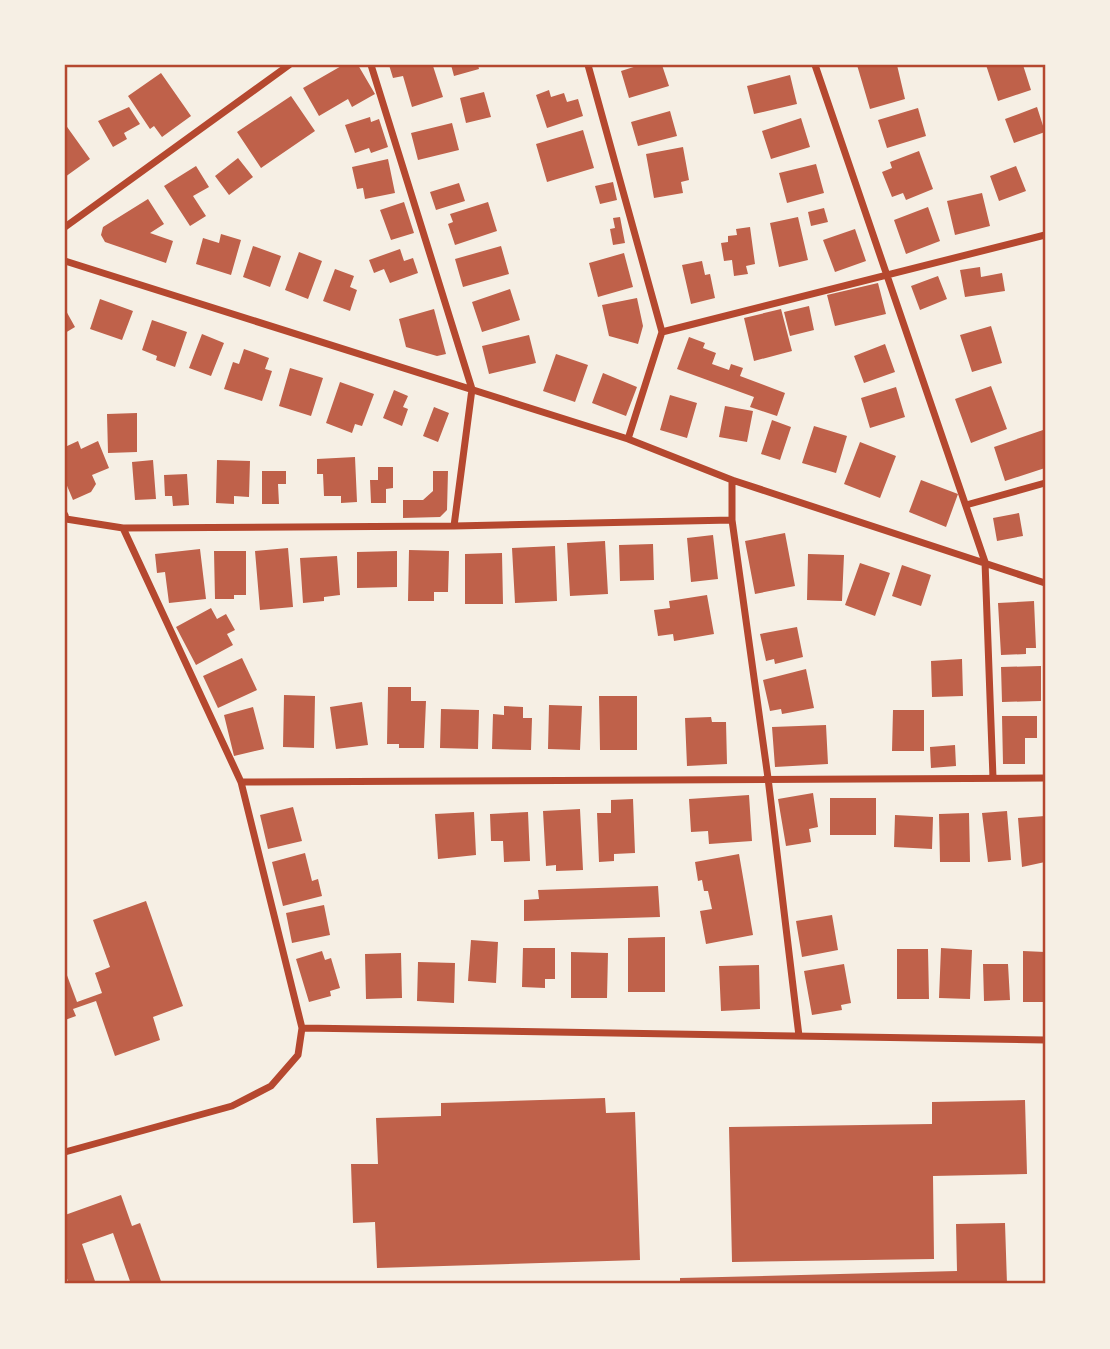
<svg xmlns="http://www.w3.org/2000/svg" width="1110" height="1349" viewBox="0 0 1110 1349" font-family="Raleway,sans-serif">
	<rect width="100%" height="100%" fill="#f6efe4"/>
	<path fill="#bf614a" d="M343,65h15l17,29 -23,13 -4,-8 -29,17 -16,-28z
		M389,65l44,1 10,31 -31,10 -9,-31 -10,2z
		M451,65h27l1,4 -25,7z
		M640,65h22l7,21 -40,12 -8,-27z
		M857,65h40l8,34 -35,10z
		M986,65h37l8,25 -33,11z
		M161,73l30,43 -29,21 -8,-11 -4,3 -22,-33z
		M790,75l7,29 -43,10 -7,-28z
		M549,90l2,7 13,-4 3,9 11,-3 5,17 -36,12 -11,-33z
		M484,92l7,25 -25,6 -6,-25z
		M291,96l24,35 -54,37 -24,-36z
		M129,107l11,17 -16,9 3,6 -14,8 -15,-26z
		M1037,107l8,25 -31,11 -9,-24z
		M918,108l8,28 -39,12 -9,-28z
		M670,111l7,25 -39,10 -7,-24z
		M370,117l1,5 8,-3 9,28 -17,6 -2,-5 -14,5 -10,-28z
		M801,118l9,29 -39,12 -9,-28z
		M452,123l7,27 -41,10 -7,-27z
		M65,124l25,35 -25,18z
		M583,130l11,38 -47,14 -11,-38z
		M683,147l6,33 -8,2 2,11 -29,5 -8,-44z
		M919,151l14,38 -27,11 -3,-7 -11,4 -10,-25 10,-4 -2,-6z
		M238,158l15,19 -24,18 -14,-19z
		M388,159l7,34 -30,6 -2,-11 -6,1 -5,-22z
		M816,164l8,29 -37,10 -8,-30z
		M196,166l13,21 -16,9 13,20 -16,10 -26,-40z
		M1016,166l10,25 -27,10 -9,-25z
		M613,182l4,18 -17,4 -5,-18z
		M459,183l6,18 -29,9 -6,-18z
		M982,193l8,33 -35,9 -8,-34z
		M148,199l16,25 -14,9 23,8 -7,22 -61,-21 -4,-7 2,-8z
		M404,202l10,31 -23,7 -11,-30z
		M488,202l9,29 -42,14 -7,-21 5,-2 -3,-8z
		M928,207l12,34 -34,13 -12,-34z
		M824,208l4,14 -17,4 -3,-14z
		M620,217l5,26 -12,2 -3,-16 5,-1 -2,-10z
		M798,217l10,43 -29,7 -9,-44z
		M750,227l5,37 -9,2 2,8 -14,2 -2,-16 -8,1 -3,-18 7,-1v-6l9,-1 -1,-6z
		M855,229l11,32 -31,11 -12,-32z
		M221,234l20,6 -10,35 -35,-11 7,-26 16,5z
		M253,246l28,10 -11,31 -27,-10z
		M501,246l8,28 -46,13 -8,-28z
		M400,249l4,12 9,-3 5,15 -28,10 -6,-14 -10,4 -5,-13z
		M299,252l23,9 -14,38 -23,-9z
		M624,253l9,34 -35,10 -9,-34z
		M702,261l3,14 5,-1 5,24 -24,6 -9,-39z
		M980,267l1,10 21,-4 3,18 -40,6 -5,-27z
		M335,269l19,7 -4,11 7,3 -7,21 -27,-10z
		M938,276l9,23 -27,11 -9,-24z
		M878,283l8,31 -51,12 -8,-31z
		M510,289l10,31 -38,12 -10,-30z
		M637,298l6,28 -5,18 -29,-8 -7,-31z
		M100,299l33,12 -11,29 -32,-11z
		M809,306l5,24 -24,6 -6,-24z
		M65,309l10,18 -10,6z
		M434,309l12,45 -9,2 -31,-9 -7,-28z
		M781,309l11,42 -38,10 -10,-43z
		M152,320l35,12 -12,35 -19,-7 1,-4 -15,-6z
		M991,326l11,37 -30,9 -12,-37z
		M202,334l22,9 -13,33 -22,-8z
		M529,335l7,28 -47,11 -7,-28z
		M689,337l16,6 -2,5 13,5 -4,11 17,6 2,-6 12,4 -3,8 45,17 -8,23 -27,-9 4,-10 -77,-28z
		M885,344l10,28 -31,11 -10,-27z
		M244,349l25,9 -4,11 7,2 -10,30 -38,-12 9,-27 6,2z
		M556,354l32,11 -13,37 -32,-11z
		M290,368l33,10 -12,38 -32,-10z
		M603,373l34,14 -11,29 -34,-13z
		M340,382l34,12 -12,32 -7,-2 -3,9 -26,-10z
		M991,386l16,43 -36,14 -16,-44z
		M896,387l9,30 -35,11 -9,-30z
		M394,390l14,6 -5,11 5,2 -6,17 -19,-8z
		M670,395l27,8 -10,35 -27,-8z
		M725,406l28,5 -6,31 -28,-5z
		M434,407l15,6 -11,29 -15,-6z
		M137,413v39l-29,1 -1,-39z
		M772,420l19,7 -11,33 -19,-6z
		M814,426l33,10 -11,37 -34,-10z
		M1043,430l2,38 -40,13 -11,-34z
		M78,441l3,8 17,-8 11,27 -17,7 4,9 -5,8 -18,8 -8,-19v-34z
		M860,442l36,14 -16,42 -36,-14z
		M355,457l2,45 -16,1v-7h-17l-1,-22h-6v-15z
		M153,460l3,39 -21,1 -3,-38z
		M217,460l33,1 -1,36 -15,-1v8l-18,-1z
		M378,467h15v21l-7,1v14h-15l-1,-23h8z
		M262,471h24v13h-8l1,20h-17z
		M433,471h15l-1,39 -7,7 -37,1v-18h20l10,-9z
		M187,474l2,31 -16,1 -1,-10h-7l-1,-21z
		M921,480l37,14 -12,33 -37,-15z
		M1019,513l4,23 -26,5 -4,-23z
		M785,533l10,53 -40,8 -10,-53z
		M713,535l5,44 -27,3 -4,-44z
		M605,541l3,53 -38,2 -3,-53z
		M653,544l1,36 -34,1 -1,-36z
		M555,546l2,55 -42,2 -3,-55z
		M288,548l5,59 -33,3 -5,-59z
		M200,549l6,50 -37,4 -4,-31 -8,1 -2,-19z
		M409,550l40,1 -1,41h-14v9h-26z
		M214,551h32v44h-12v4h-19z
		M397,551v36l-40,1v-36z
		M502,553l1,51h-38v-50z
		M808,554l36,1 -2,46 -35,-1z
		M337,556l3,39 -16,2v4l-21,2 -3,-45z
		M860,563l30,10 -15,43 -30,-11z
		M902,565l29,10 -10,31 -29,-10z
		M707,595l7,39 -40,7 -1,-7 -15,2 -4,-26 16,-2 -1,-7z
		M1034,601l2,47h-10v6l-25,1 -3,-52z
		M211,608l6,11 9,-5 9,16 -8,4 6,11 -37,20 -20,-38z
		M797,627l6,30 -28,7 -1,-5 -8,2 -6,-27z
		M242,658l15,32 -39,18 -15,-32z
		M962,659l1,37 -31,1 -1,-36z
		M1041,666v35l-39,1 -1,-35z
		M806,669l8,39 -32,6 -1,-5 -11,2 -7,-31z
		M388,687h23v14h15l-2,47h-25v-4h-12z
		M284,695l31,1 -1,52 -31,-1z
		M599,696h38v54h-37z
		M362,702l6,43 -32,4 -6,-42z
		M549,705l33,1 -2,44 -32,-1z
		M504,706l19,1v11h9l-1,32 -39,-1 1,-35 11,1z
		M253,707l11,42 -30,7 -10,-41z
		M441,709l38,1 -1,39 -38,-1z
		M893,710h31v41h-32z
		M1002,716h35v22h-12v26h-22z
		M711,717l1,5h14l1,42 -40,2 -2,-48z
		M826,725l2,39 -53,3 -3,-40z
		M955,745l1,21 -25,2 -1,-21z
		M813,793l5,34 -9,2 2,13 -25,4 -8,-47z
		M749,795l3,46 -43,3 -1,-13 -17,1 -2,-33z
		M830,798h46v37h-46z
		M633,799l2,54 -21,1v7l-15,1 -2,-49h14v-13z
		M293,807l9,34 -34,8 -8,-34z
		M580,809l3,61 -27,1v-6l-10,1 -3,-55z
		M1007,811l4,49 -23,2 -6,-49z
		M474,812l2,43 -38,4 -3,-45z
		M528,812l2,49 -26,1 -1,-21h-12l-1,-27z
		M969,813l1,49h-30l-1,-48z
		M895,815l38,2 -1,32 -38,-2z
		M1045,816v46l-23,5 -4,-49z
		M305,853l7,28 6,-2 4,17 -39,10 -11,-44z
		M739,854l14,81 -47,9 -6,-33 12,-2 -4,-18h-4l-2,-11 -4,1 -3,-19z
		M658,886l2,31 -136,4v-21l15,-1 -1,-9z
		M146,901l37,105 -30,11 7,23 -45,16 -19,-55 -23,8 3,7 -11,4v-50l12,32 25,-9 -7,-20 15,-6 -17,-47z
		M324,905l6,30 -38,8 -6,-30z
		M832,915l6,35 -36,7 -6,-36z
		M665,937v55h-37v-54z
		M471,940l27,2 -2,41 -28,-2z
		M523,948h32v31h-10v9l-23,-1z
		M941,948l31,2 -2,49 -31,-1z
		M897,949h31l1,50h-32z
		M322,951l3,9 6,-2 9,30 -10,3 1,5 -22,6 -13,-43z
		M1023,951l22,1v50h-22z
		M571,952l37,1 -1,45h-36z
		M401,953l1,45 -36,1 -1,-45z
		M418,962l37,1 -1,40 -37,-2z
		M844,964l7,39 -10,2 1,5 -30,5 -8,-44z
		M983,964h25l2,36 -26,1z
		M759,965l1,44 -39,2 -2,-45z
		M605,1098l1,15 29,-1 5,148 -263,8 -2,-46 -22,1 -2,-59h27l-2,-46 65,-2v-13z
		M1025,1100l2,74 -94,2 1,83 -202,3 -3,-135 203,-3v-22z
		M121,1195l11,31 8,-3 22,61h-31l-18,-51 -31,11 14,40h-27l-4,-11v-58z
		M1005,1223l2,61h-327v-6l277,-7 -1,-47z"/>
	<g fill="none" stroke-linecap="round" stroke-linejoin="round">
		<path stroke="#b5482f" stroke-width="7" d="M371,65l101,324 -18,137
			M588,65l74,267 -34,107
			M815,65l170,497 8,216
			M65,227l224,-162
			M65,261l563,178 104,41 313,103
			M662,332l383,-97
			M732,480v40l36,258 31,258
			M966,505l79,-22
			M65,515l1,4 57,9 118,254 61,246 -4,27 -27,31 -39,20 -167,46
			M123,528l331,-2 278,-6
			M241,782l804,-4
			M302,1028l743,12"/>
	</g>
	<rect width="1110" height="1349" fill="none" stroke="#f6efe4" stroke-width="133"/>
	<rect x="66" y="66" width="978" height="1216" fill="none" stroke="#b5482f" stroke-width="2.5"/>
</svg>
